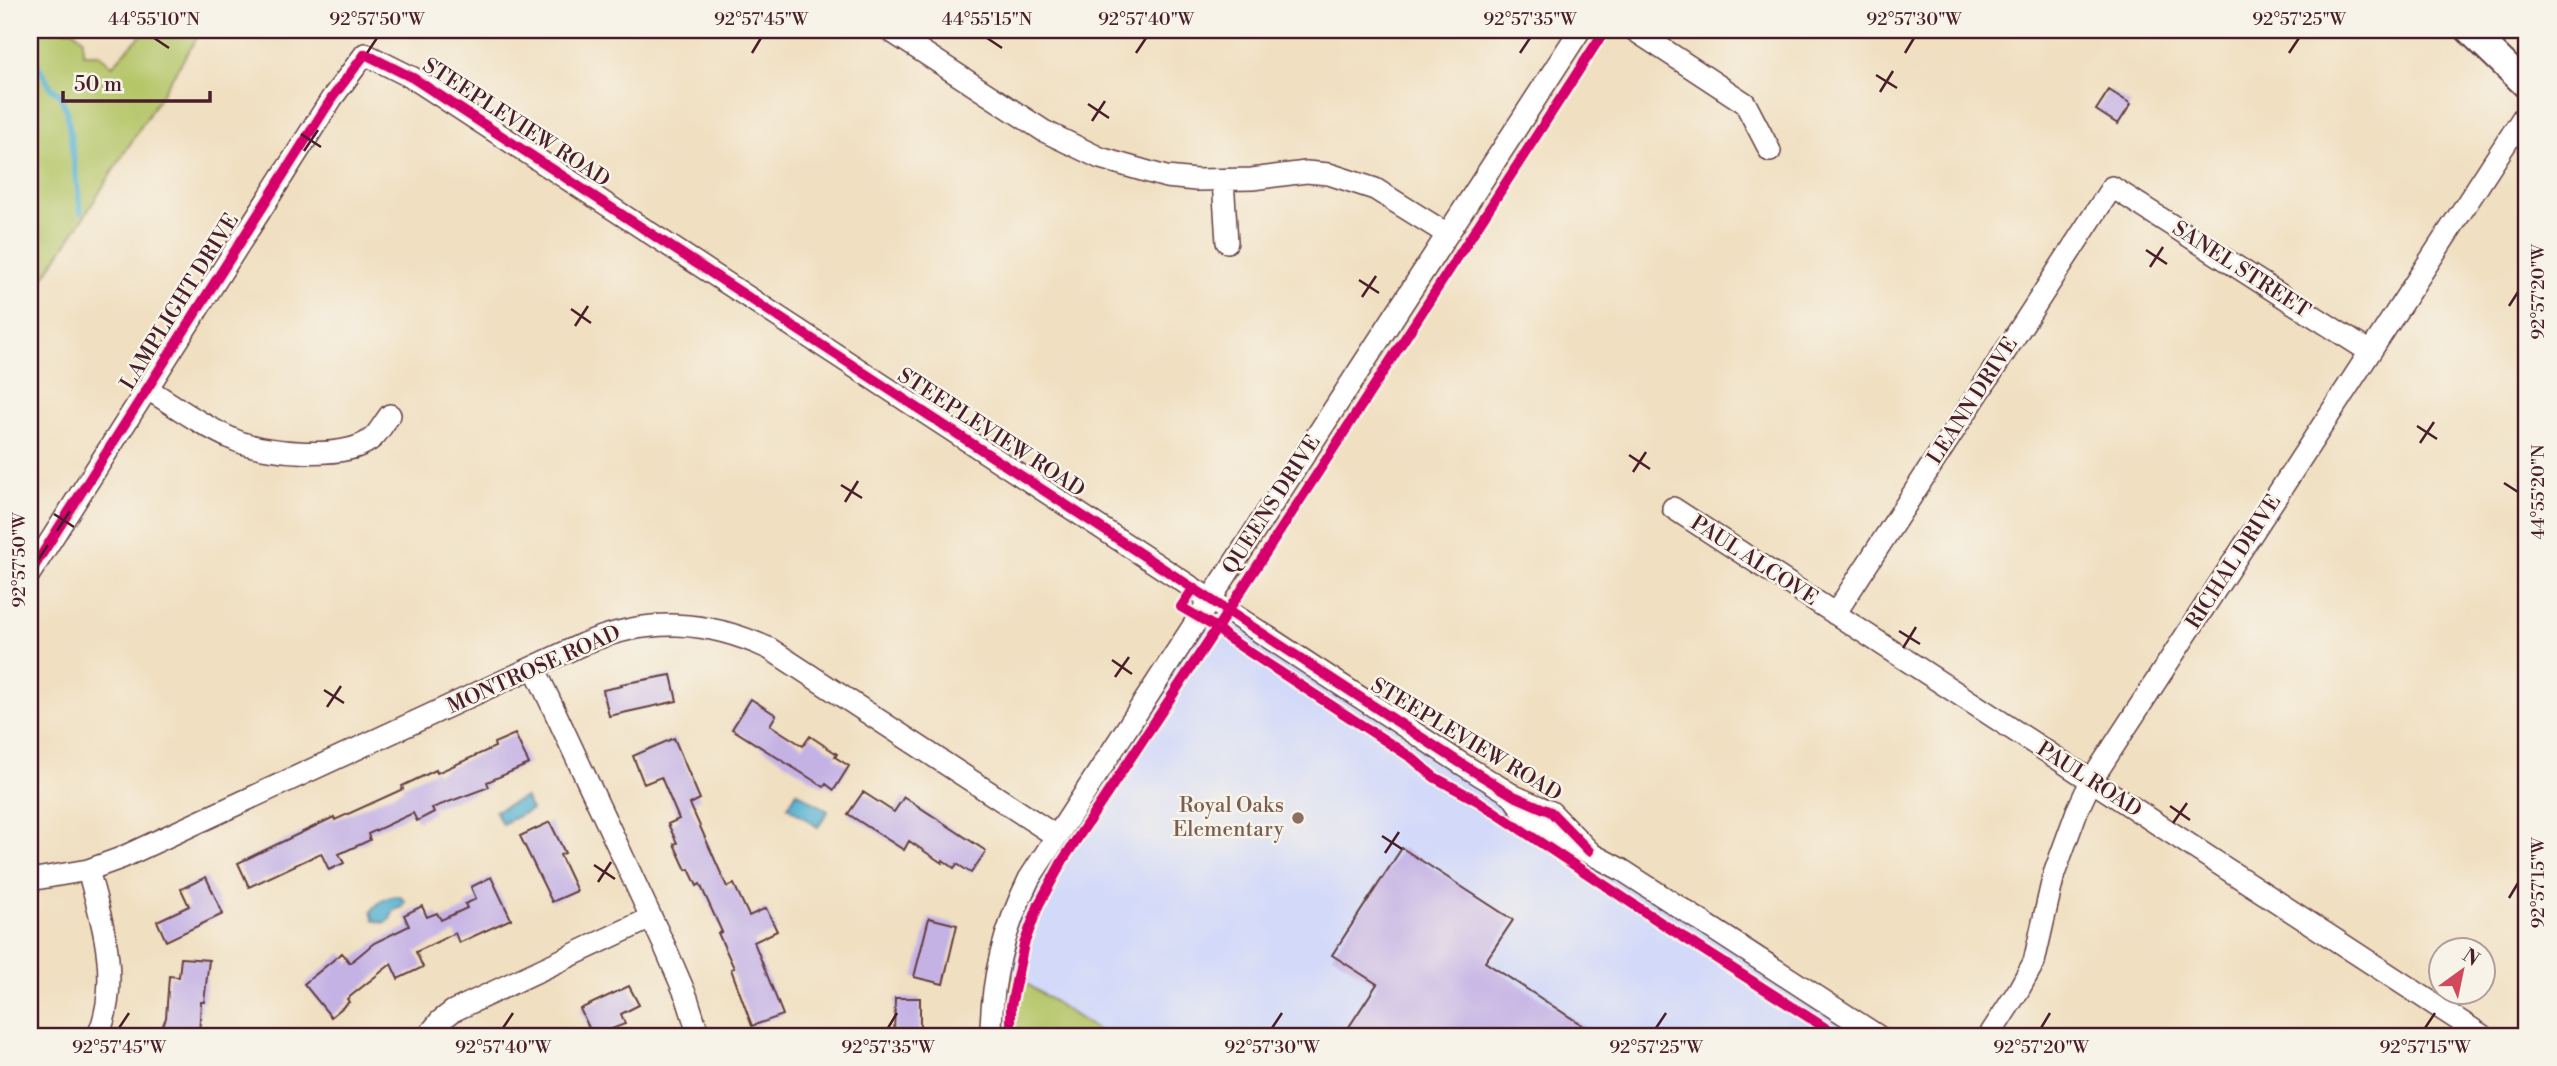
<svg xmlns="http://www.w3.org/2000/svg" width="2557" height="1066" viewBox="0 0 2557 1066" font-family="'Libre Bodoni',serif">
	<rect width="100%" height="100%" fill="#f7f3e8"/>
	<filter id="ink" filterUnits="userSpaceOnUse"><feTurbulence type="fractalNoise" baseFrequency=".0143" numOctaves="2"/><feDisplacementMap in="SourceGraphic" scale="14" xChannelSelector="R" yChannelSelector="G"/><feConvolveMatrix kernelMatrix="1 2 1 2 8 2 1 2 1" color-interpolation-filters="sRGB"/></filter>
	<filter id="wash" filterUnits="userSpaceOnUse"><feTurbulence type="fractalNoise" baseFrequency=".00686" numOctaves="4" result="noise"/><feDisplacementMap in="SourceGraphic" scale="28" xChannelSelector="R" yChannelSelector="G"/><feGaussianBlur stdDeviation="1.57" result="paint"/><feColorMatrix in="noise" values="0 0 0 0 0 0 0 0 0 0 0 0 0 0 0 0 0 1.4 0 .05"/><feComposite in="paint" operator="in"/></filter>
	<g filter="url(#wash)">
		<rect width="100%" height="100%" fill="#f0dfc0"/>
		<path fill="#d2d9f9" d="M1210,600l668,436h-772l-109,-72 5,-21z"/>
		<path fill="#b5c669" stroke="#80724a" stroke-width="2" d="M30,30h43l10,9v15h16l13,12 34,-36h56l-120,190 -52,78z
			M997,964l109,72h-115z"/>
		<path fill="#54b1d2" stroke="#4f687e" stroke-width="2" d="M797,792l31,19 -10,16 -30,-20z
			M525,797l6,13 -29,14 -7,-13z
			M399,896l6,5 -2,6 -9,3 -4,9 -6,4 -10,-3 -3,-8c7,-11 15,-15 28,-16z"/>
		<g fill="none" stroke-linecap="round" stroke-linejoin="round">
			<path stroke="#54b1d2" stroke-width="6" d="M30,52l22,37 7,4 8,18 14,101"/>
		</g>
		<g id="blocks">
			<path fill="#c5b2e5" d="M2109,90l22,14 -13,20 -22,-14z
				M671,675l6,26 -68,15 -6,-26 19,-4 -1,-2z
				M751,699l25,16 -6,10 33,21 7,-10 27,18 -2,3 14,9 -15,24 -8,-6 -2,3 -92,-58z
				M515,734l14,30 -42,18 2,5 -57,21 2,4 -17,9 -4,-8 -45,21 2,6 -31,14 5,9 -15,7 -8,-17 -72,34 -11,-24 96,-46 1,3 68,-31 -1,-3 34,-16 1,3 58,-26 -1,-4z
				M674,738l26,61 -10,5 37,83 7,-3 15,32 17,-8 11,23 -23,11 29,73 -31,11 -21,-57 3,-1 -16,-35 4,-1 -22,-48 -3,2 -8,-17 -3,1 -12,-26 3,-1 -9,-19 11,-5 -18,-42 -17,7 -11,-28z
				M863,792l31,20 10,-15 82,54 -15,22 -14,-9 -3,4 -11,-8 -1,3 -33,-22 -5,9 -56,-36z
				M550,822l15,31 -5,2 17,36 -25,11 -32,-66z
				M1402,848l111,72 -28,42 114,74h-256l34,-52 -45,-29z
				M206,877l17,37 -57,27 -9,-20 32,-15 -8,-17z
				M491,877l20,42 -52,24 -4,-10 -39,19 7,15 -25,12 -7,-15 -44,35 2,3 -18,15 -27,-33 38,-31 8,10 24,-20 35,-17 -5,-11 18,-9 5,11 10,-4 4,7 26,-12 -2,-4 11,-5 -5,-12z
				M929,918l28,7 -14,59 -29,-7z
				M181,958l28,2 -5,42h-3l-2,34h-41l8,-18 3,-42 10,1z
				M629,986l10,19 -18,9 4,10 -32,12 -13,-27z
				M895,998h25v38h-26z"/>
		</g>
	</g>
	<g filter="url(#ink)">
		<use href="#blocks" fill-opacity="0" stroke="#633c41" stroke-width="2"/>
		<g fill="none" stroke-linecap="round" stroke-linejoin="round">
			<g stroke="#633c41" stroke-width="24">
				<path id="minor" d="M889,30l155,101 56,27 66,19 30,3 56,-1 54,-7 23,2 46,15 72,45
					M1634,30l111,73 25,48
					M1223,180l4,62
					M148,389c28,18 58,39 89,52 29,12 107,19 133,-1 8,-5 14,-18 20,-25
					M1673,508l810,528
					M30,573l302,-475 33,-44 48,24 1049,686 52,32 37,16 38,39
					M1835,614l277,-427 258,165
					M534,667l131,280 22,51 12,38
					M1511,794l15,21 14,12 82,43 256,166
					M88,870c15,55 33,111 10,166
					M30,880l58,-10 33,-12 462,-214c65,-27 123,-25 187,5l286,187
					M428,1036l12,-15 13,-10 198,-93
					M991,1036c0,-57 13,-106 38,-157l551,-849
					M1989,1036l29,-45 16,-29 20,-88 23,-63 14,-30 436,-670"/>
			</g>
			<g stroke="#633c41" stroke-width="30">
				<path id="tertiary" d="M2469,30l58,56"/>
			</g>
			<use href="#minor" stroke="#fff" stroke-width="21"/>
			<use href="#tertiary" stroke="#fff" stroke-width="26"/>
			<g stroke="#f7f3e8" stroke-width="15">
				<path id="cycleway" d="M30,573l302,-475 33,-44 48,24 1049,686 52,32 37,16 38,39
					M1193,589l-12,18 36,21 11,10 184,120 22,19 44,24 188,125 172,110
					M1011,1036v-30l13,-62 15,-40 24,-44 154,-232 388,-598"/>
			</g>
			<use href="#cycleway" stroke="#d6006c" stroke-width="10"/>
		</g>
	</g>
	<path fill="none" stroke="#4a1f2b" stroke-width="2.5" d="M154,38l15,10M987,38l15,10M367,53l10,-15M752,53l9,-15M1136,53l10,-15M1520,53l10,-15M1905,53l9,-15M2289,53l10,-15M1876,75l21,13M1880,92l13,-21M1088,104l21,14M1092,121l13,-20M301,134l20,13M304,151l14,-21M2146,250l21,14M2150,267l13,-20M1359,280l20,13M1362,297l14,-21M2509,306l9,-14M571,309l20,14M575,326l13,-20M2417,426l20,13M2420,443l14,-21M1629,455l21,14M1633,472l13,-20M2504,483l14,9M841,485l21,13M845,502l13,-21M54,514l20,13M57,531l13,-20M38,560l10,-15M1899,631l21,13M1903,648l13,-21M1112,660l20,14M1115,677l14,-20M324,690l20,13M327,707l14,-21M2170,806l20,14M2173,823l14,-20M1382,836l20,13M1385,853l14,-21M594,865l21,14M598,882l13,-20M2509,898l9,-15M119,1028l10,-15M503,1028l10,-15M888,1028l9,-15M1272,1028l10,-15M1656,1028l10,-15M2041,1028l9,-15M2425,1028l10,-15"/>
	<circle fill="#8d6e63" stroke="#f7f3e8" stroke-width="2.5" cx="1298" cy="818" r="7"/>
	<g text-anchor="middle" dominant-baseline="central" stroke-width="5" stroke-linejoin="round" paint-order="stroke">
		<g font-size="21" fill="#4a1f2b" stroke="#f7f3e8">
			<text transform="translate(516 123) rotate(33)">STEEPLEVIEW ROAD</text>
			<text transform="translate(2241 270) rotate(33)">SANEL STREET</text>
			<text transform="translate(180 302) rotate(-58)">LAMPLIGHT DRIVE</text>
			<text transform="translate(1973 401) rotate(-57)">LEANN DRIVE</text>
			<text transform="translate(991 433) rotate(33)">STEEPLEVIEW ROAD</text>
			<text transform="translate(1272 505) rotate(-57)">QUEENS DRIVE</text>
			<text transform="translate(1754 561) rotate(33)">PAUL ALCOVE</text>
			<text transform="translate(2234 562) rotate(-57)">RICHAL DRIVE</text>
			<text transform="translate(534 670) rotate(-24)">MONTROSE ROAD</text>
			<text transform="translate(1466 740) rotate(31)">STEEPLEVIEW ROAD</text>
			<text transform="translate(2089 780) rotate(33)">PAUL ROAD</text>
		</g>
		<g font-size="21" fill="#785e54" stroke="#f7f3e8" text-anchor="end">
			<text x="1284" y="806">Royal Oaks<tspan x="1284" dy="24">Elementary</tspan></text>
		</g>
	</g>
	<rect width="2557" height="1066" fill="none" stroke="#f7f3e8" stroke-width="77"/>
	<g transform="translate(2462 971) rotate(33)"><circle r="33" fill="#f7f3e8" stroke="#b29e9c" stroke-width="2"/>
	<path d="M0-5L12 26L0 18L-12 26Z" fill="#d1495b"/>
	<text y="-10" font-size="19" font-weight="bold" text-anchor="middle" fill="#4a1f2b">N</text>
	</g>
	<path d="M63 91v10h147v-10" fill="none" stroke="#4a1f2b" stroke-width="3.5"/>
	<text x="74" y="91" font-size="21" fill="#4a1f2b" stroke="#f7f3e8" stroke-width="5" paint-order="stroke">50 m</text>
	<rect x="38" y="38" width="2480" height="990" fill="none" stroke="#4a1f2b" stroke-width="2.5"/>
	<g font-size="18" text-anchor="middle" fill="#4a1f2b">
		<text x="154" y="25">44°55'10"N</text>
		<text x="377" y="25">92°57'50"W</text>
		<text x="761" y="25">92°57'45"W</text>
		<text x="987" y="25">44°55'15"N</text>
		<text x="1146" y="25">92°57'40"W</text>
		<text x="1530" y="25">92°57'35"W</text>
		<text x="1914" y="25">92°57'30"W</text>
		<text x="2299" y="25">92°57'25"W</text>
		<text transform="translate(2538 292) rotate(-90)" y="6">92°57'20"W</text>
		<text transform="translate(2538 492) rotate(-90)" y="6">44°55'20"N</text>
		<text transform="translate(19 560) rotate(-90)" y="6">92°57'50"W</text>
		<text transform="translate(2538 883) rotate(-90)" y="6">92°57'15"W</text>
		<text x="119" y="1053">92°57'45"W</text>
		<text x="503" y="1053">92°57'40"W</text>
		<text x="888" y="1053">92°57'35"W</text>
		<text x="1272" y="1053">92°57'30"W</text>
		<text x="1656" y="1053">92°57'25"W</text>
		<text x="2041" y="1053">92°57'20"W</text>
		<text x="2425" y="1053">92°57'15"W</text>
	</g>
</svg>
